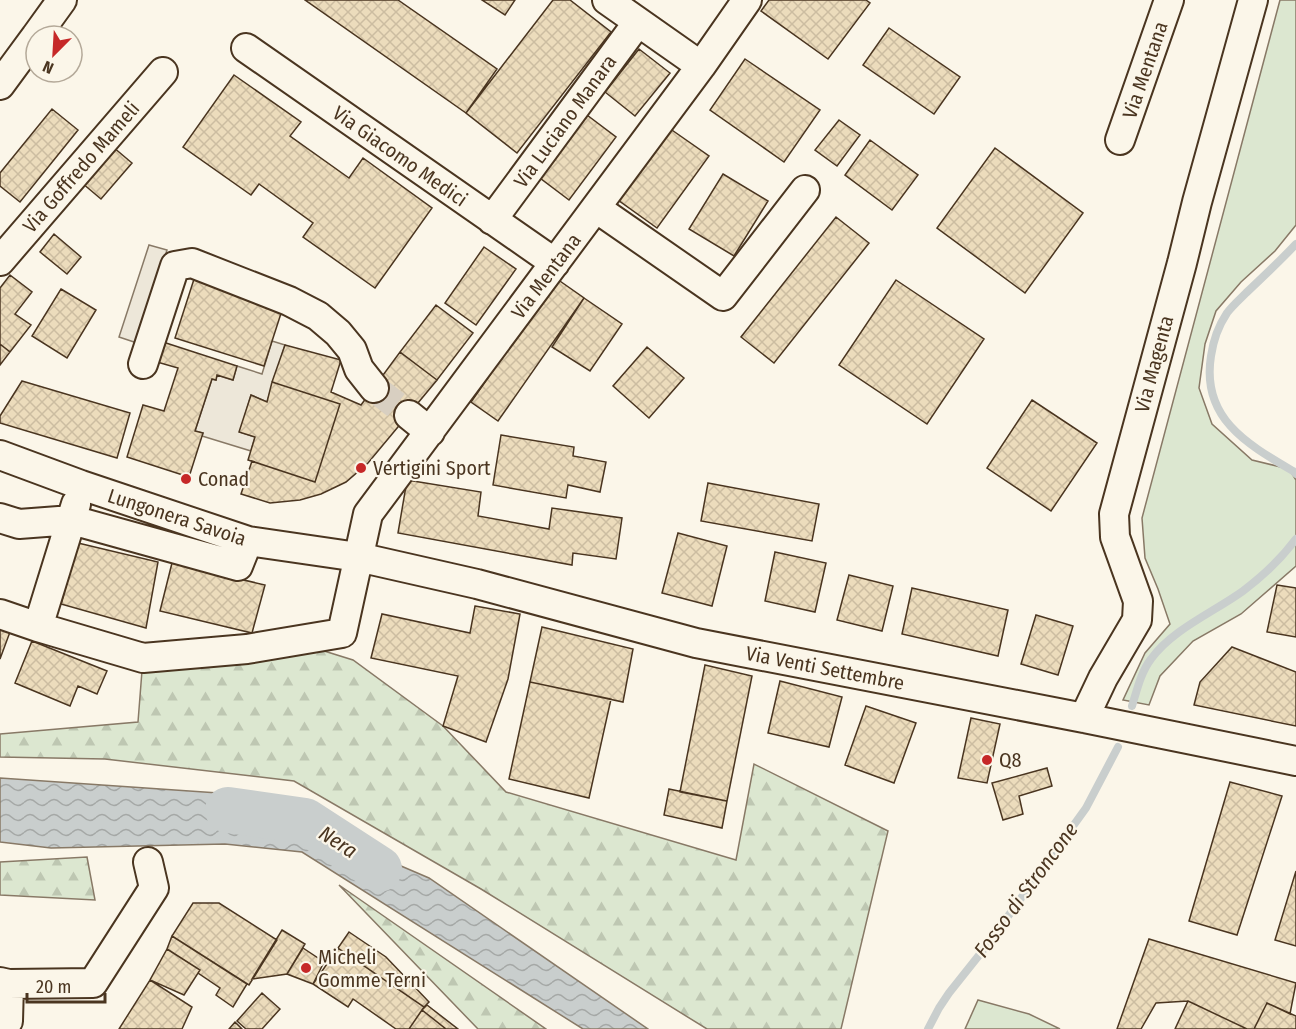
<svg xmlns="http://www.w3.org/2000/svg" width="1296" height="1029" viewBox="0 0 1296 1029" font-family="'Fira Sans Condensed',sans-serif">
	<defs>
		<pattern id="forest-firs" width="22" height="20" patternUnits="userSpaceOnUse" patternTransform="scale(1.5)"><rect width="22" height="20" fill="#dce7d0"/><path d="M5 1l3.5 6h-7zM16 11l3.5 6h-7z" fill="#bec7b2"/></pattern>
		<pattern id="water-waves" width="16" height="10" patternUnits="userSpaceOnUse" patternTransform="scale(1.5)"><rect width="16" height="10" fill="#c9cecd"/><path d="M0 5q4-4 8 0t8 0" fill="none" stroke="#a5a8a6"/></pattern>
		<pattern id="building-cross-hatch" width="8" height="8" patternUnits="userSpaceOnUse" patternTransform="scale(1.5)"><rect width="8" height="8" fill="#ecdcbc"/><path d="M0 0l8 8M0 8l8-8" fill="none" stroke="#ccbda1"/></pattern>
	</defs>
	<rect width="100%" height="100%" fill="#fbf6e9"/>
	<path fill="#dce7d0" stroke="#887966" stroke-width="1.5" d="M1280,0h16v225l-21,26 -34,31 -25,29 -11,33 -6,44 13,36 40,36 37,9 7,11v86l-55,48 -48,27 -33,35 -11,29 -26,-5 22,-47 25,-29 -12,-35 -13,-31 -3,-40z
		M978,1000l51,14 31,15h-95z"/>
	<path fill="url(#forest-firs)" stroke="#887966" stroke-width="1.5" d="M292,641l61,19 90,66 63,66 230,68 18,-96 134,67 -47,198h-134l-226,-140 -187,-108 -189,-22 -105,-2v-23l138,-12 5,-64z
		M87,857l8,43 -95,-5v-33z
		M339,885l207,144h-68z"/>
	<path fill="#ede7d9" stroke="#887966" stroke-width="1.5" d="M149,245l18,5 -30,93 -18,-6z
		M272,341l13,4 -18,57 -16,-7 -11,37 15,5 -4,14 -49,-15 1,-3 -8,-2 17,-52 4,1 1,-5 16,5 4,-14 25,8z"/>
	<path fill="url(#water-waves)" stroke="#887966" stroke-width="1.5" d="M0,778l233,16 196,84 219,151h-65l-281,-177 -77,-8 -174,4 -51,-6z"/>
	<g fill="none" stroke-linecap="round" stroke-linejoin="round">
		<path stroke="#c9cecd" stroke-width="8" d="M1296,244c-16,17 -33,33 -50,49 -6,6 -14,13 -19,20 -8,12 -14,29 -16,43 -10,62 36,88 82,115l3,3
			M1132,706c5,-16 9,-34 19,-47 22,-30 63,-47 92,-68 20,-15 38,-32 53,-52
			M928,1029l11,-21 10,-15 39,-49 98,-136 32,-61"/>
		<path stroke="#c9cecd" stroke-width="46" d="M228,810l77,11 74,48"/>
	</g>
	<path fill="url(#building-cross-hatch)" stroke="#4a3520" stroke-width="1.5" d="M305,0h93l99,69 -31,44z
		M482,0h33l-10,15z
		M553,0h17l41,32 -94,121 -51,-40z
		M769,0h97l4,3 -42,56 -67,-48z
		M889,28l71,49 -26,37 -71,-49z
		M639,49l31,24 -35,43 -30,-24z
		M745,59l75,51 -36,52 -74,-52z
		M234,75l67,47 -11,14 59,42 14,-20 69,50 -57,80 -72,-51 10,-14 -54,-39 -8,11 -68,-48z
		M52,109l26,21 -58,72 -20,-16v-13z
		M583,112l33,25 -47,63 -33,-25z
		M839,120l21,15 -23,31 -22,-16z
		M669,128l40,28 -52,72 -39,-28z
		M870,140l48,35 -26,35 -47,-35z
		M113,147l19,16 -31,36 -19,-16z
		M995,148l88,65 -58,80 -88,-65z
		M723,174l45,27 -34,55 -45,-27z
		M836,217l33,26 -95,120 -33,-26z
		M54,234l27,23 -14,17 -27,-22z
		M484,247l32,22 -40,56 -31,-22z
		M196,273l89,28 -21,65 -89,-28z
		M10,275l22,17 -17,22 16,11 -21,27 -10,-8v-56z
		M557,279l27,19 -86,123 -27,-19z
		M896,280l88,59 -57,85 -88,-59z
		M61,289l35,21 -29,48 -35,-22z
		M584,298l38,26 -32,47 -38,-24z
		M436,305l37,28 -36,47 -37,-28z
		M163,342l74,24 -4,14 -16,-5 -1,5 -4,-1 -17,52 8,2 -14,44 -62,-20 16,-52 21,6 14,-43 -21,-6z
		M0,344l10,8 -10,13z
		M285,345l56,15 -10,32 30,13 39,-53 37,28 -69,83 -22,19 -25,12 -21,6 -30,3 -29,-9 11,-33 63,21 25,-78 -68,-22z
		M647,347l37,31 -35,40 -36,-32z
		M22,381l108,32 -13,45 -117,-35v-7z
		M272,382l68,22 -25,78 -67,-22 7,-23 -16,-5 12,-37 16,7z
		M1032,400l65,43 -46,68 -64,-43z
		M501,435l73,12 -1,9 33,6 -6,30 -32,-7 -2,13 -73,-13z
		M407,480l74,12 -3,24 71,13 3,-21 70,10 -6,41 -43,-6 -1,12 -174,-32z
		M708,483l111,21 -7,37 -111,-20z
		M678,533l49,13 -15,60 -50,-13z
		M78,543l80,19 -12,66 -85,-24z
		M775,552l51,11 -11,49 -50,-11z
		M172,563l93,22 -13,48 -92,-22z
		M849,575l44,11 -11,45 -45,-11z
		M1277,585l19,3v49l-29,-5z
		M912,588l96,22 -10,46 -96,-22z
		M475,606l45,8 -12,65 -22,63 -43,-16 15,-50 -87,-18 11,-44 88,19z
		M1036,615l37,11 -15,49 -37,-11z
		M542,627l91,22 -10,53 -93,-20z
		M0,628l10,4 -10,27z
		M32,641l75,30 -10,23 -19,-8 -8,20 -55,-23z
		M1232,647l64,25v54l-102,-21 6,-23z
		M705,665l47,11 -25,125 -47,-9z
		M780,681l62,16 -13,50 -61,-14z
		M530,682l81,17 -22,99 -80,-19z
		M866,706l50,17 -22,60 -49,-18z
		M971,718l29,6 -13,59 -29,-5z
		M1047,768l5,18 -33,10 4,18 -20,6 -11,-37z
		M1230,782l52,14 -45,139 -48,-14z
		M669,789l58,12 -5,27 -58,-13z
		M1296,871v75l-21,-6z
		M193,903h26l58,37 -28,45 -77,-49z
		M282,930l23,14 -18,30 -35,5z
		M349,932l37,25 43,45 -5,5 -86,-59z
		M172,936l75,48 -14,23 -17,-12 4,-7 -22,-15 2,-3 -33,-21z
		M1149,939l147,44 -6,31 -23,-11 -13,26h-7l-59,-28 -32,2 -15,26h-24z
		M303,948l21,14 -11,22 -26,-10z
		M338,948l86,59 -15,22h-13l-43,-30 -5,8 -35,-23z
		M167,949l33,21 -16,25 -34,-15z
		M150,980l42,27 -10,22h-63z
		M262,993l18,16 -18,20h-16l-9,-8z
		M1188,1001l59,28h-72z
		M1267,1003l29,13v13h-42z
		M427,1005l31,24h-12l-24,-19z
		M422,1010l24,19h-37z
		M235,1022l7,7h-13z"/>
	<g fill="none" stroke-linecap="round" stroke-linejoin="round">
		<path stroke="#d8cfc1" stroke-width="28" stroke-dasharray="28 14" stroke-linecap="butt" d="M374,388l35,27"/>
		<g stroke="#4a3520" stroke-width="32">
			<path id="minor" d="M607,0l94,66
				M36,36l26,-36
				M246,48l309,215
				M0,85l36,-49
				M1120,140l49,-140
				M596,208l127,88 82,-106
				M492,220l146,-198
				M0,261l163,-189
				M143,364l32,-98 17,-3 97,38 29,15 20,17 14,17 7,19 15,19
				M409,415l21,17
				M0,455l81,30 167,56 110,16 119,27 219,59 388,75 212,43
				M0,518l19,6 53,-4 166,46 10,-25
				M0,614l38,13 105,31 104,-9 95,-16 26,-119 333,-448 46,-66
				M38,627l38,-123
				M1084,718l19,-40 34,-58 1,-19 -23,-64 -1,-23 68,-251 15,-61 56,-202
				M0,982l9,2 -1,37 -7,8
				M9,984l84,-1 61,-95 -6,-26"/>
		</g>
		<use href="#minor" stroke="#fbf6e9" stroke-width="28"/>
	</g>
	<g fill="#c62828" stroke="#fbf6e9" stroke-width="2">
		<circle cx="361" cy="468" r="6"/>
		<circle cx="186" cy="479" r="6"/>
		<circle cx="987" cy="760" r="6"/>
		<circle cx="306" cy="968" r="6"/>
	</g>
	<g text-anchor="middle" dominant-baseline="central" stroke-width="4.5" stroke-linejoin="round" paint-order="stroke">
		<g font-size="20" fill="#4a3520" stroke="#fbf6e9">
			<text transform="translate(1145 70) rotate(-71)">Via Mentana</text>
			<text transform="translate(565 121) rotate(-54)">Via Luciano Manara</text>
			<text transform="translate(400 156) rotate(35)">Via Giacomo Medici</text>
			<text transform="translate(81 167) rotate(-49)">Via Goffredo Mameli</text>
			<text transform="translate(546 276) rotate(-53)">Via Mentana</text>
			<text transform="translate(1154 364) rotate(-75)">Via Magenta</text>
			<text transform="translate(177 517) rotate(18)">Lungonera Savoia</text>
			<text transform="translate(825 668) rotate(11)">Via Venti Settembre</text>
		</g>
		<g font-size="20" fill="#4a3520" stroke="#fbf6e9" text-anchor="start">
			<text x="373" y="468">Vertigini Sport</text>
			<text x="198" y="479">Conad</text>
			<text x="999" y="760">Q8</text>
			<text x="318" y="957">Micheli<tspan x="318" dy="23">Gomme Terni</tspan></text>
		</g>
		<g font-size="21" font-style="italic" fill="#4a3520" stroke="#fbf6e9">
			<text transform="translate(338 842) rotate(33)">Nera</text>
			<text transform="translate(1026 890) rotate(-54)">Fosso di Stroncone</text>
		</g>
	</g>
	<g transform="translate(54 54) rotate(204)"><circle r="28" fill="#fbf6e9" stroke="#b4a999" stroke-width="1.5"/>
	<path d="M0-4.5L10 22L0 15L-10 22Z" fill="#c62828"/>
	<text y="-9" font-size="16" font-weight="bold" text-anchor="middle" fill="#4a3520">N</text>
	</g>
	<path d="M27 993v9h78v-9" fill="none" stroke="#4a3520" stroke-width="3"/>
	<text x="36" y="993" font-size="18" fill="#4a3520" stroke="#fbf6e9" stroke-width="4.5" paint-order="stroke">20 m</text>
</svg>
